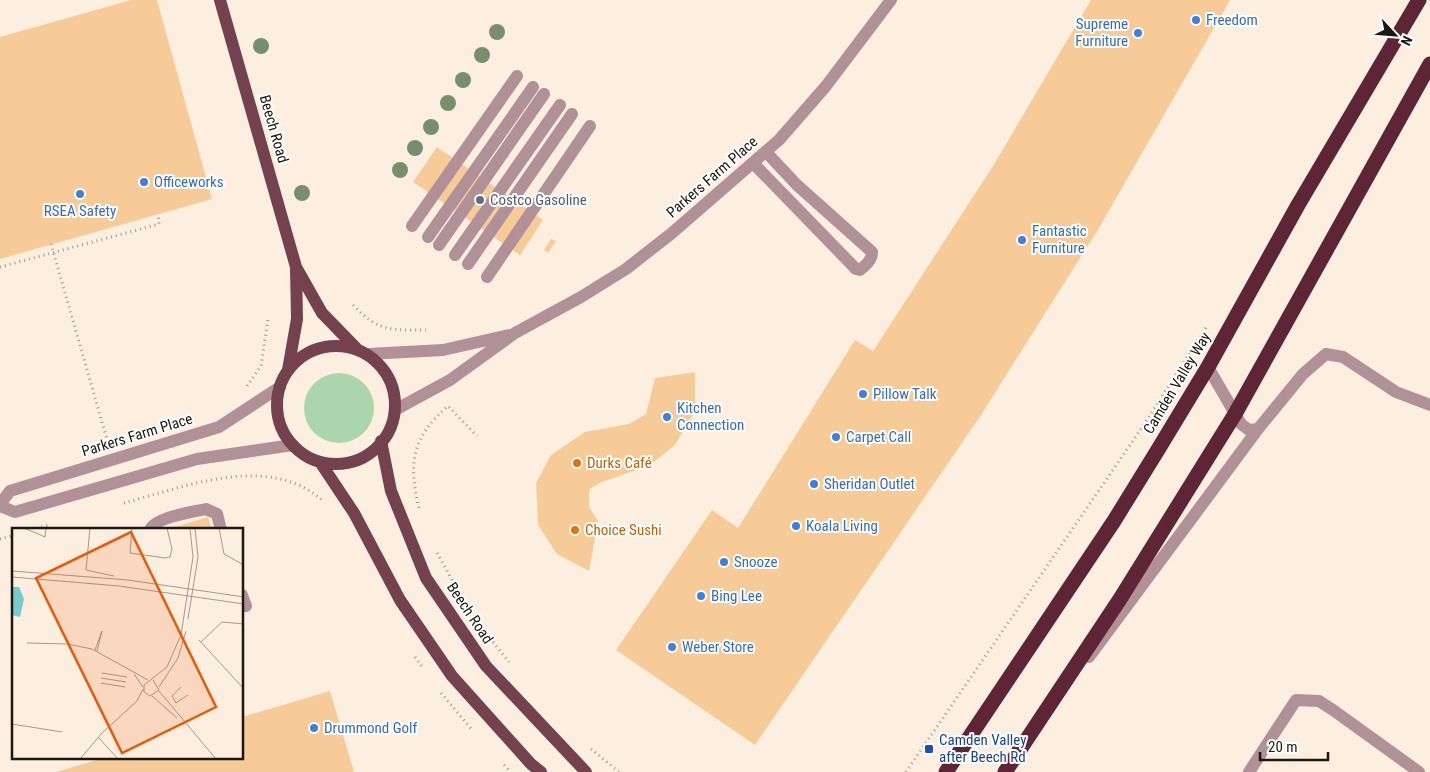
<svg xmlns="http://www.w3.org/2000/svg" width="1430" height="772" viewBox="0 0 1430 772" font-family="'Roboto Condensed',sans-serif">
	<rect width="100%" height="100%" fill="#fdefe0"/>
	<path fill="#aad5ad" d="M304 408a35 35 0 1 1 70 0a35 35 0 1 1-70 0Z"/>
	<path fill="#f6cb97" d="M131,0h26l55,199 -212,60v-222z
		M1091,0h139l-131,228 -120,190 -224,327 -139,-95 96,-140 26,18 117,-188 18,11 120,-185z
		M437,147l106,73 -23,35 -107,-73z
		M551,239l5,2 -8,12 -4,-3z
		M695,372v39l-20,34 -25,20 -48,17 -13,7v18l9,14 -9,50 -32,-17 -19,-29 -2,-42 15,-28 34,-23 44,-8 17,-10 9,-36z
		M208,517l4,13h-45v-1z
		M330,691l24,81h-298l47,-14h139v-41z"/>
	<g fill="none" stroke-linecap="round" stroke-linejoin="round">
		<path stroke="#a1978c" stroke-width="3" stroke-dasharray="1 4" stroke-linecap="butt" d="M51,244l57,199
			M0,267l159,-43 -1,-10
			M353,305c26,27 37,25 73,25
			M247,386l14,-20 7,-47
			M124,503c61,-16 145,-51 199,-2
			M419,508c-11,-45 -7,-71 29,-102l29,30
			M32,530l16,-5
			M0,539l14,-4
			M437,553l18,32
			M493,642l16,20
			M415,657l8,11
			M441,693l32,38
			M591,749l28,23
			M504,765l7,7
			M906,772l235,-343 66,-103"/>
		<path stroke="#af9197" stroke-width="12" d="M753,163l103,106 4,1c6,-5 12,-10 12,-18l-75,-67 -31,-33
			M412,226l105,-150
			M428,237l105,-150
			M439,245l105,-151
			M455,255l105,-150
			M468,264l104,-150
			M487,277l103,-151
			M368,354l75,-4 66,-15
			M1208,367l33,57 8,6 9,-1
			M395,410l55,-30 65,-47 66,-36 45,-28 46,-36 107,-93 47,-54 65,-86
			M0,504l10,-13 209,-64 61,-40
			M0,506l15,6 182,-53 96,-14
			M150,530c5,-13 43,-18 56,-21l11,5 4,16
			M242,595l4,11
			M1089,657l169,-228 45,-55 23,-20 17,3 53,35 34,13
			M1249,772l47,-72 23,1 14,9 86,62"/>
		<path stroke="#74424e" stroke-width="12" d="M220,0l76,267 26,46 35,36
			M277 405a59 59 0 1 1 118 0a59 59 0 1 1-118 0Z
			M288,370l9,-51 -1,-50
			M381,441l10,50 35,87 60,88 100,106
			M320,462l34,51 46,87 52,76 79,88 10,8"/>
		<path stroke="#5d2535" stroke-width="15" d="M946,772l168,-251 45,-73 49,-81 90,-162 121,-205
			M1005,772l115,-173 115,-185 195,-350"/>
	</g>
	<g fill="#768f71">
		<circle cx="497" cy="32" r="8"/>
		<circle cx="261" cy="46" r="8"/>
		<circle cx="482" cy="55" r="8"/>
		<circle cx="463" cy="80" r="8"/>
		<circle cx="448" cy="103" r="8"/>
		<circle cx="431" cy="127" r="8"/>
		<circle cx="415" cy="148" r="8"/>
		<circle cx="400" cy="170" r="8"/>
		<circle cx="302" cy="193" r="8"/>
	</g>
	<g fill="#3f7fe0" stroke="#fff" stroke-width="2">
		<circle cx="1196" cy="20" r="5"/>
		<circle cx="1138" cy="33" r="5"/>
		<circle cx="144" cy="182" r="5"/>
		<circle cx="80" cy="194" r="5"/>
		<circle cx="1022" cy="240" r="5"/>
		<circle cx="863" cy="394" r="5"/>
		<circle cx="667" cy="417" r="5"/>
		<circle cx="836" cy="437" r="5"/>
		<circle cx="814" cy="484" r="5"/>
		<circle cx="796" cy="526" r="5"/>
		<circle cx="724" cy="562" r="5"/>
		<circle cx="701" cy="596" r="5"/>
		<circle cx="672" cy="647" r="5"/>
		<circle cx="314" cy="728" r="5"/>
	</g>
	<circle fill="#5c6f8a" stroke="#fff" stroke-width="2" cx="480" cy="200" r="5"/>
	<g fill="#e8710a" stroke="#fff" stroke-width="2">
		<circle cx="577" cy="463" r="5"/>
		<circle cx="575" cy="530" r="5"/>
	</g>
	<rect fill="#1a4fb4" stroke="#fff" stroke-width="2" x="924" y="744" width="10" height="10" rx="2.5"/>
	<g text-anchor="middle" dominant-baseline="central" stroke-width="4" stroke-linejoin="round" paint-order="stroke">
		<g font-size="15" fill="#366cbe" stroke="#fff" text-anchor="start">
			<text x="1206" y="20">Freedom</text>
			<text x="1128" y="24" text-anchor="end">Supreme<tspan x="1128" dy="17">Furniture</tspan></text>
			<text x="154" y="182">Officeworks</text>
			<text x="80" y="211" text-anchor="middle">RSEA Safety</text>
			<text x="1032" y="231">Fantastic<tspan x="1032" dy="17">Furniture</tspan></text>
			<text x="873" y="394">Pillow Talk</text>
			<text x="677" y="408">Kitchen<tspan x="677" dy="17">Connection</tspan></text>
			<text x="846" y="437">Carpet Call</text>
			<text x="824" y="484">Sheridan Outlet</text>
			<text x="806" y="526">Koala Living</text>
			<text x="734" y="562">Snooze</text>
			<text x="711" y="596">Bing Lee</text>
			<text x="682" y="647">Weber Store</text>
			<text x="324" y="728">Drummond Golf</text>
		</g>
		<g font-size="15" fill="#1b1711" stroke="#fff">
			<text transform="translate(274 129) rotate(74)">Beech Road</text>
			<text transform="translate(712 177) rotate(-41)">Parkers Farm Place</text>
			<text transform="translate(1177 383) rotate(-59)">Camden Valley Way</text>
			<text transform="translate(137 435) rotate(-17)">Parkers Farm Place</text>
			<text transform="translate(470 613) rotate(56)">Beech Road</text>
		</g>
		<g font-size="15" fill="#4e5e75" stroke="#fff" text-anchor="start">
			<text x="490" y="200">Costco Gasoline</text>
		</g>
		<g font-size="15" fill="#c56008" stroke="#fff" text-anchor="start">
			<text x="587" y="463">Durks Café</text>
			<text x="585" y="530">Choice Sushi</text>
		</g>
		<g font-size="15" fill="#164399" stroke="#fff" text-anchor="start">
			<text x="939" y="740">Camden Valley<tspan x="939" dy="17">after Beech Rd</tspan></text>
		</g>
	</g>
	<g transform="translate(12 528)">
		<rect width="231" height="231" fill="#fdefe0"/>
		<path d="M0,59h7l5,12 -4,18 -8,-2z" fill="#76cbcf"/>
		<path fill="none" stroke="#a3998d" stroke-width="1" d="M12,0l21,9 1,-9M78,0l-4,42 28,6M120,0l-2,25 35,5 5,-1 2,-8 -5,-21M207,0l5,26 18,10M0,43l116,9 116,17M0,49l107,9 125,18M176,91l10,-62 -3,-29M187,112l45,49M189,114l21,-20 22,2M15,115l40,1 25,5 56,31M83,122l7,-19 -5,20M90,145l25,4M122,146l9,13M89,150l25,4M141,152l6,10 -9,6 -6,-4v-7l23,-18 14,-32 12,-78 -3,-29M89,155l24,4M147,159l19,-29 8,-27M169,159l-9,9 4,7 12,-8M147,163l57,68M140,168l25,22M0,196l50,8M86,209l20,22M68,231l22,-26 35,-32 6,-12"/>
		<path fill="#e8590c" fill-opacity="0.15" stroke="#e8590c" stroke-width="2.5" d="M119,4l85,175 -94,46 -86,-175z"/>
		<rect width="231" height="231" fill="none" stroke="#1b1711" stroke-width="2.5"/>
	</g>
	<g transform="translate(1395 35) rotate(116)" stroke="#ffffff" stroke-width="4" paint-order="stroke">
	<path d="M0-4L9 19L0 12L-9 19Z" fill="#1b1711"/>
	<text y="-8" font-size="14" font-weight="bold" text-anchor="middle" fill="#1b1711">N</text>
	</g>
	<path d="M1260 752v8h68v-8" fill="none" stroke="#1b1711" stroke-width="2.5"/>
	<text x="1268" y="752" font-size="15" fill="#1b1711" stroke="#ffffff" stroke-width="4" paint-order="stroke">20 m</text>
</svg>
